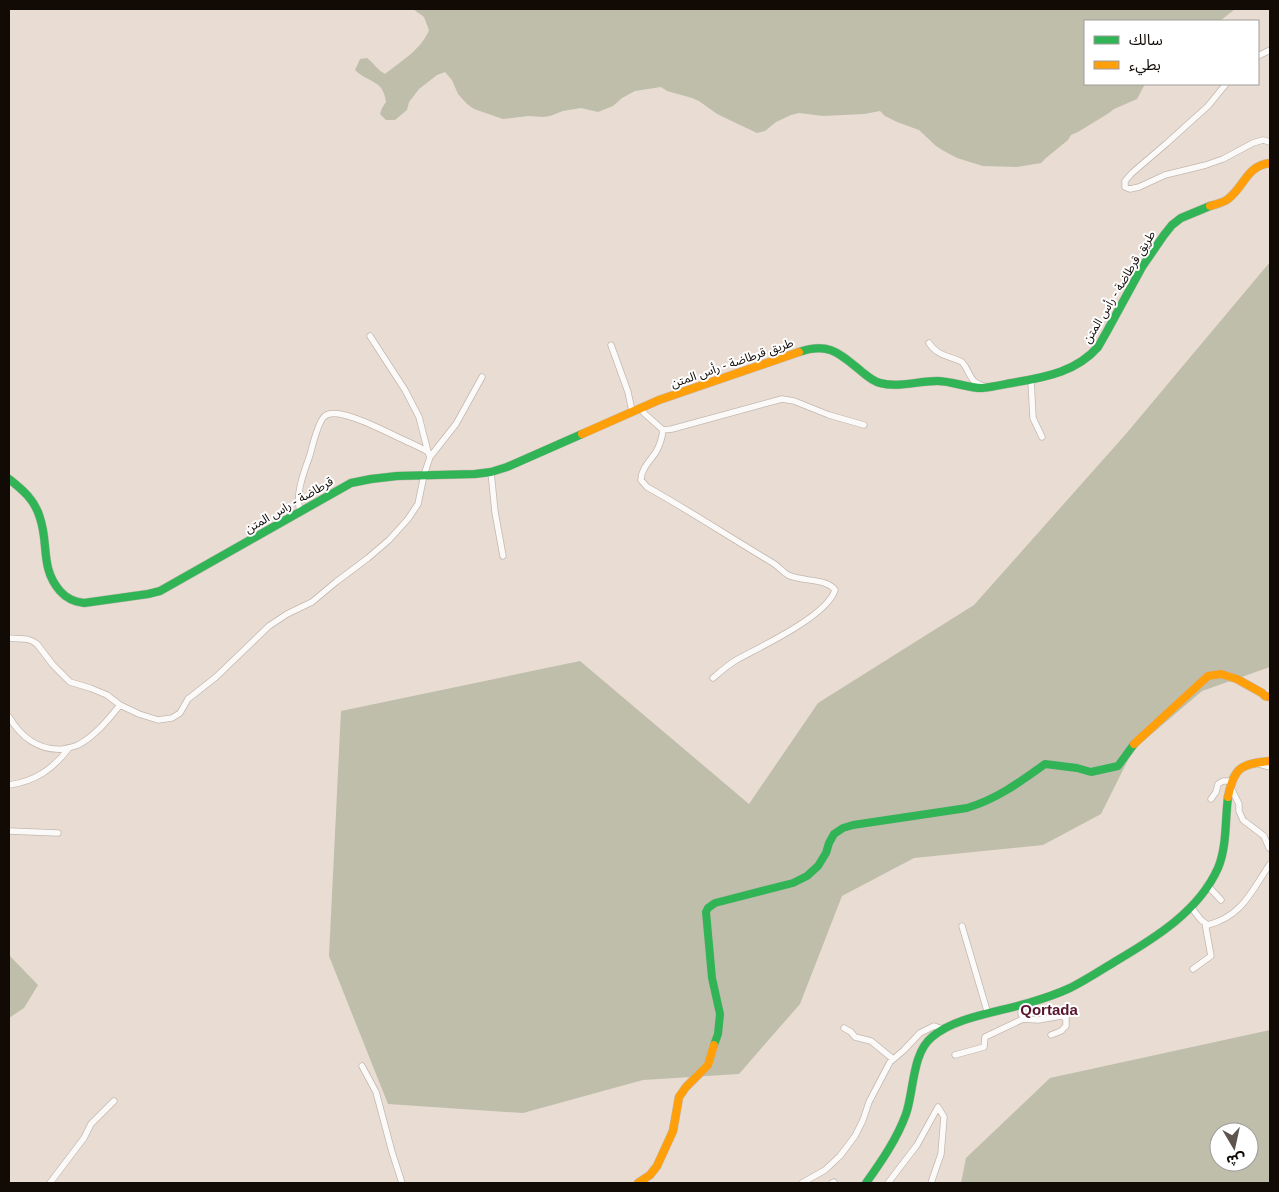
<svg xmlns="http://www.w3.org/2000/svg" width="1279" height="1192" viewBox="0 0 1279 1192" font-family="Arial,'Noto Sans Arabic',sans-serif">
	<rect width="100%" height="100%" fill="#e9dcd3"/>
	<path fill="#bebeab" fill-rule="evenodd" d="M413,9h822l-15,12h-135v63h60l-8,15 -23,10 -5,4 -31,19 -7,3 -3,5 -22,18 -5,5 -24,4 -34,-1 -26,-8 -13,-7 -8,-5 -17,-16 -22,-8 -12,-6 -5,-5 -16,3 -41,2 -24,-3 -8,2 -15,7 -11,9 -8,2 -40,-19 -18,-13 -7,-3 -25,-7 -6,-4 -26,4 -13,7 -9,8 -15,6 -17,-4 -18,3 -13,5 -7,1 -15,-1 -25,3 -29,-10 -7,-5 -9,-10 -6,-14 -7,-8 -8,3 -18,14 -10,13 -2,8 -12,10h-9l-6,-6 2,-6 4,-6c-3,-23 -16,-18 -31,-32l5,-11 7,-1c8,6 9,11 18,16 15,-12 37,-25 44,-44l-5,-13z
		M1270,262v405l-68,24 -69,59 -32,64 -58,31 -129,13 -72,38 -42,108 -61,70 -96,6 -120,33 -135,-9 -59,-148 12,-245 239,-50 169,143 69,-101 156,-98 151,-170z
		M9,955l29,30 -14,23 -15,10z
		M1270,1030v153h-309l5,-25 84,-80zM1219,1132h30v30h-30z"/>
	<g fill="none" stroke-linecap="round" stroke-linejoin="round">
		<g stroke="#c2b8b0" stroke-width="7">
			<path id="street" d="M1258,56l12,-6
				M1226,84l-18,22 -41,37 -35,30 -7,8v6l5,2 9,-2 26,-12 41,-10 17,-6 30,-16 10,-3 7,2
				M370,336l35,54 14,27 9,35
				M929,343c8,13 21,13 33,19 9,10 6,20 22,24
				M611,345l17,47 4,19
				M1031,380l2,38 9,19
				M640,408l5,6 18,16 9,-1 110,-30 12,2 35,14 35,10
				M663,430c-1,8 -3,15 -7,22 -6,9 -15,17 -15,28l6,7c43,24 84,51 126,76 6,4 10,9 15,12 14,7 39,3 47,15 -8,26 -73,56 -97,69 -9,5 -17,12 -25,19
				M430,457l26,-33 26,-47
				M491,472l4,40 8,44
				M9,638c12,2 18,-2 28,6l16,21 17,17 20,6 17,7 13,10 19,9 19,6 14,-2 8,-5 8,-14 28,-22 53,-51 18,-12 25,-12 24,-20 32,-24 21,-18 19,-21 10,-15 6,-29 6,-18 -2,-5c-8,-5 -16,-8 -24,-12 -14,-6 -66,-35 -79,-24 -6,4 -13,31 -15,39 -6,17 -15,39 -10,56
				M9,717c12,20 30,34 54,32 5,-1 10,-2 15,-4 17,-9 30,-25 42,-40
				M1259,764l11,3
				M9,785c27,-4 44,-16 60,-37
				M1230,786l9,18v7l4,9 21,16 5,12
				M1211,799l5,-7 2,-8 5,-3h8
				M9,831l49,2
				M1207,885l14,15
				M1191,907l10,13 7,5c35,-9 44,-35 62,-61
				M962,926l26,88
				M1193,969l18,-13 -6,-33
				M1022,1005l-1,8 2,6 15,1 23,-4 5,2v8l-5,5 -10,4
				M844,1028l7,4 4,5 16,4 22,18
				M955,1055l29,-8 1,-10 38,-18
				M362,1066l14,26 16,60 10,31
				M50,1183l34,-45 7,-14 23,-23
				M802,1183l23,-13 15,-14 15,-20 8,-16 6,-18 21,-40 14,-12 16,-17 14,-7 9,3
				M832,1183l2,-1
				M888,1183l29,-38 21,-38 6,10 -3,37 -10,29"/>
		</g>
		<g stroke="#c2b8b0" stroke-width="9">
			<path id="fast" d="M799,352c30,-10 40,1 62,19 5,4 11,10 19,12 19,5 38,-2 57,-2 15,0 30,7 45,7 12,-1 23,-4 35,-6 30,-5 60,-11 81,-35l8,-14 36,-66 22,-32 8,-10 9,-7 29,-12
				M9,479c14,11 26,21 31,39 9,26 0,50 20,73 7,8 14,11 24,12l64,-9 12,-3 191,-108 20,-4 26,-3 78,-2 16,-2 16,-5 75,-33
				M714,1045l4,-11 2,-20 -8,-36 -6,-66 2,-4 7,-5 78,-20 14,-7 11,-10 8,-13 3,-10 5,-9 9,-6 10,-3 114,-17c30,-9 53,-26 78,-44l32,4 14,4 27,-6 16,-22
				M866,1183c15,-21 31,-44 40,-69 8,-23 6,-61 26,-77 23,-20 67,-25 96,-34 14,-4 29,-9 42,-15 16,-8 31,-18 46,-27 39,-23 83,-50 102,-93 9,-21 7,-48 10,-71"/>
		</g>
		<g stroke="#c2b8b0" stroke-width="9">
			<path id="slow" d="M1210,206c6,-2 13,-3 18,-7 17,-13 18,-33 42,-36
				M582,434l77,-34 140,-48
				M1134,744l74,-68 13,-2 16,5 25,14 3,3 5,1
				M1228,797c6,-30 13,-33 42,-36
				M638,1183l12,-8 7,-9 16,-35 6,-34 7,-10 22,-22 6,-20"/>
		</g>
		<use href="#street" stroke="#fcfaf8" stroke-width="5.5"/>
		<use href="#fast" stroke="#30b455" stroke-width="8"/>
		<use href="#slow" stroke="#ff9f0a" stroke-width="8"/>
	</g>
	<g text-anchor="middle" dominant-baseline="central" stroke-width="4" stroke-linejoin="round" paint-order="stroke">
		<g font-size="12" fill="#110a05" stroke="#fff">
			<text transform="translate(1119 287) rotate(-59)">طريق قرطاضة - رأس المتن</text>
			<text transform="translate(732 363) rotate(-19)">طريق قرطاضة - رأس المتن</text>
			<text transform="translate(289 505) rotate(-30)">قرطاضة - راس المتن</text>
		</g>
		<g font-size="15" font-weight="bold" fill="#58152d" stroke="#fff">
			<text x="1049" y="1009">Qortada</text>
		</g>
	</g>
	<rect width="1279" height="1192" fill="none" stroke="#110a05" stroke-width="20"/>
	<rect x="1084" y="20" width="175" height="65" fill="#ffffff" stroke="#a09d9b"/>
	<rect x="1094" y="36" width="25" height="8" fill="#30b455" stroke="#a09d9b"/>
	<text x="1129" y="45" font-size="15" fill="#110a05">سالك</text>
	<rect x="1094" y="61" width="25" height="8" fill="#ff9f0a" stroke="#a09d9b"/>
	<text x="1129" y="70" font-size="15" fill="#110a05">بطيء</text>
	<g transform="translate(1234 1147) rotate(171)"><circle r="24" fill="#ffffff" stroke="#a09d9b"/>
	<path d="M0-4L9 19L0 12L-9 19Z" fill="#5d544d"/>
	<text y="-8" font-size="14" font-weight="bold" text-anchor="middle" fill="#110a05">ش</text>
	</g>
</svg>
